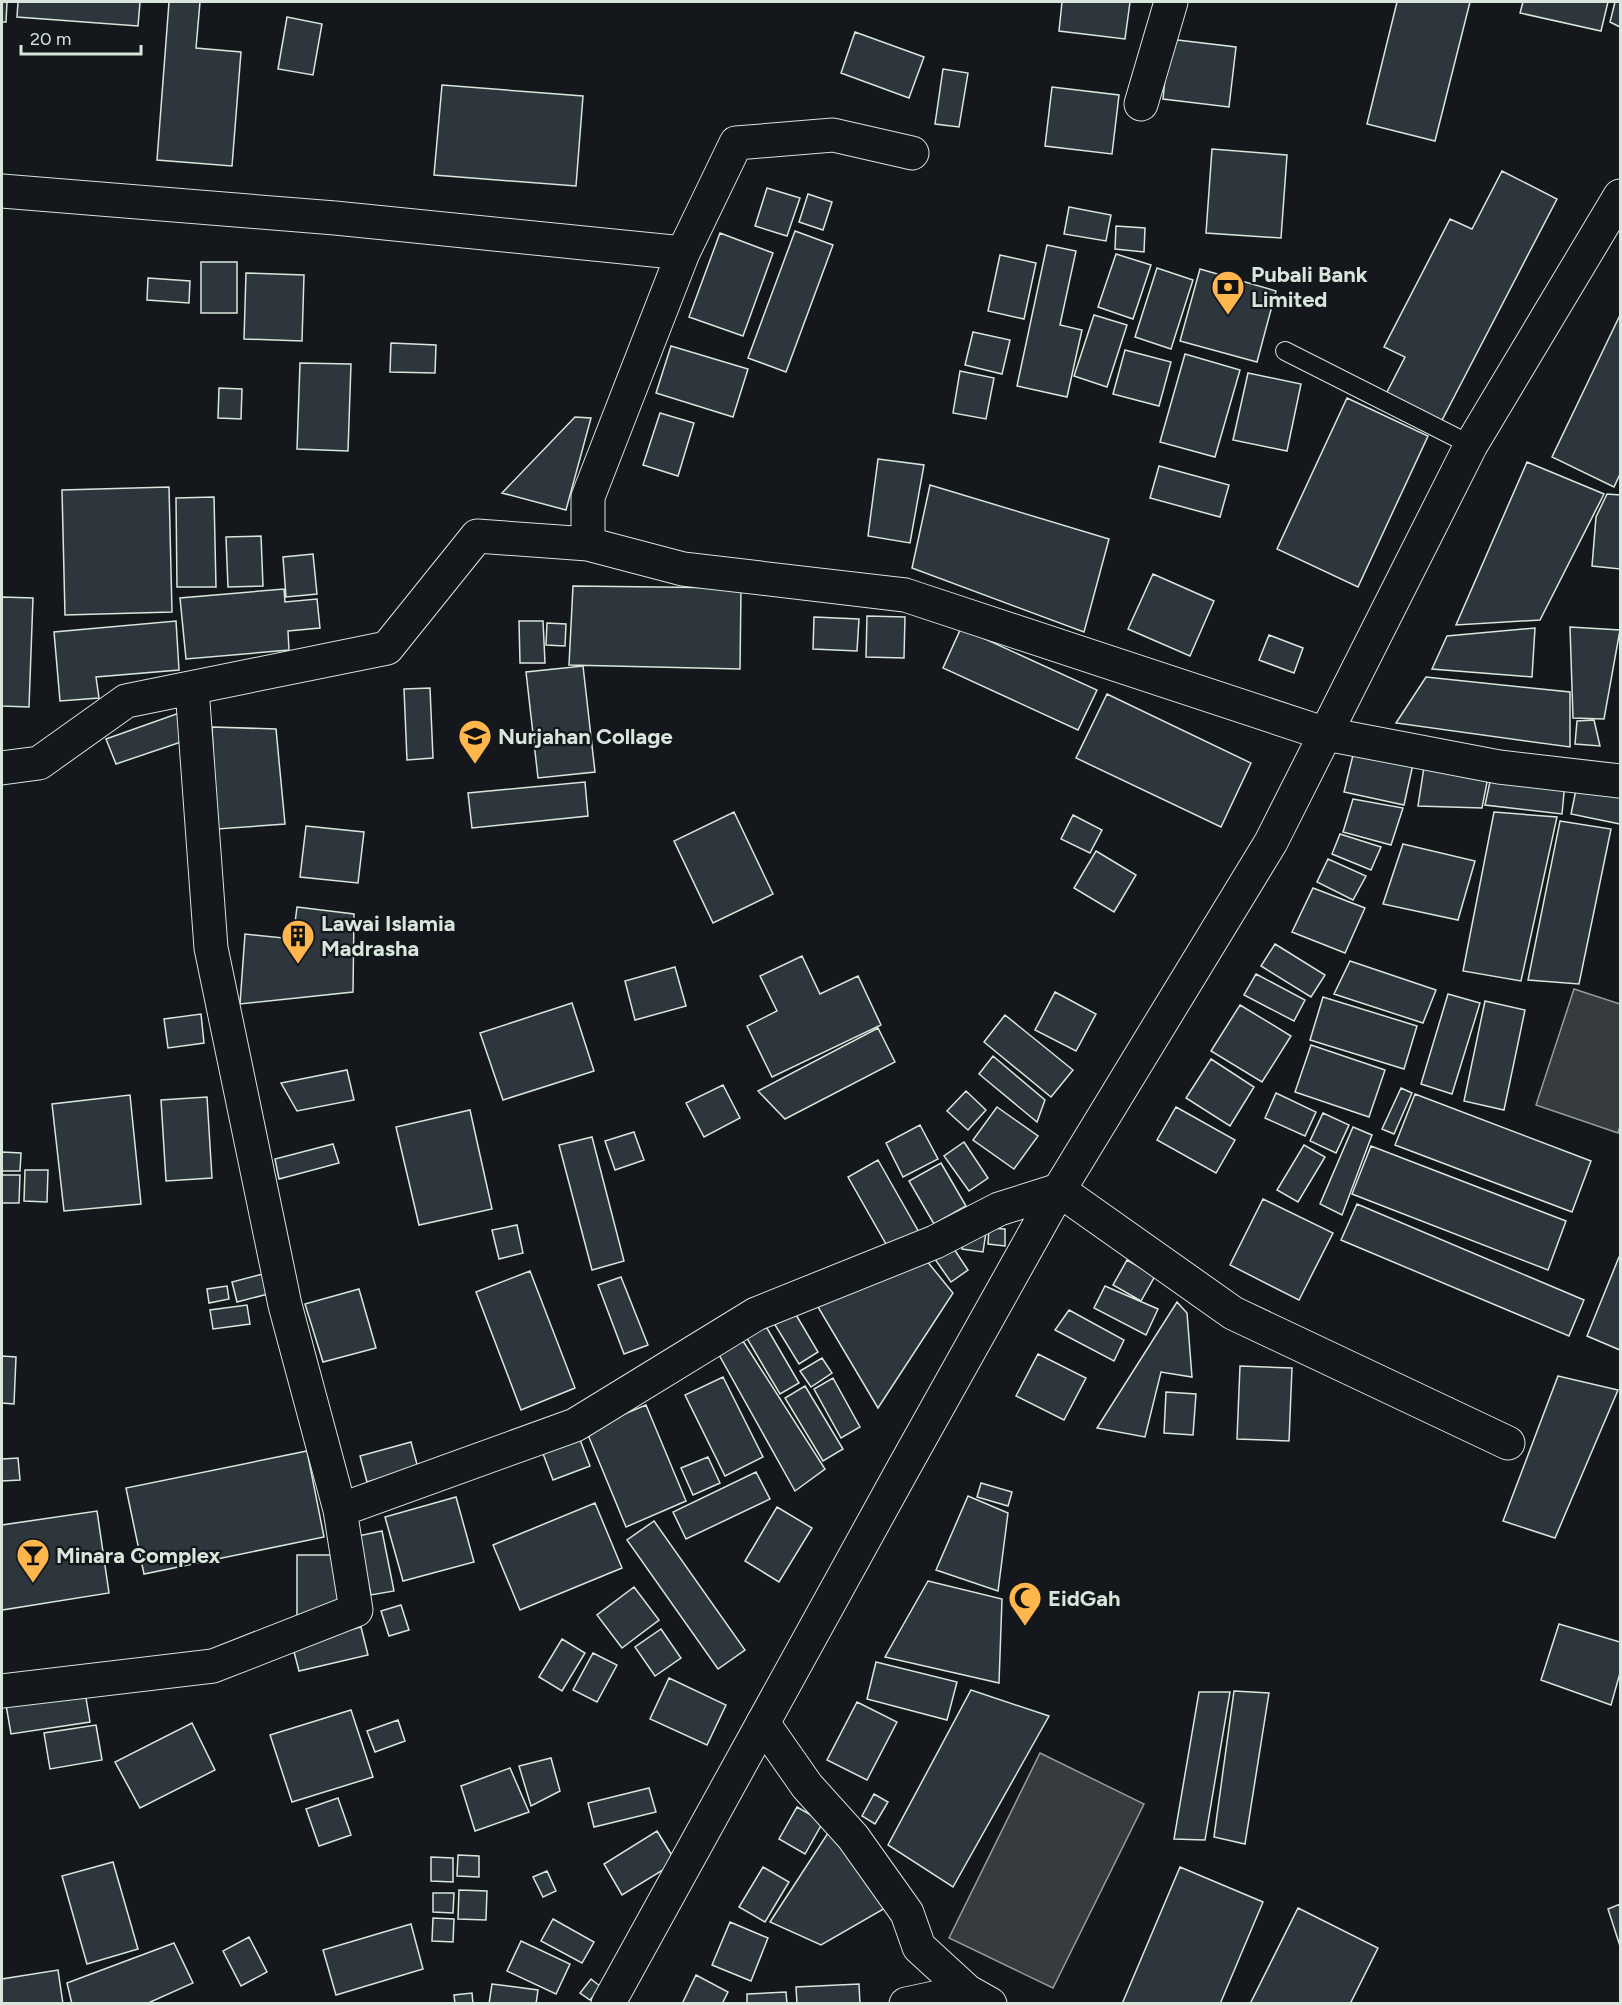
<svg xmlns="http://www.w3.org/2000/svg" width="1622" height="2005" viewBox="0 0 1622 2005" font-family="Figtree,sans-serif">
	<rect width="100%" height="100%" fill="#14181c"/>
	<path fill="#363b3e" stroke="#939e99" stroke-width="1.5" d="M1574,989l46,15v122l-2,7 -82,-28z
		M1040,1753l104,51 -91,184 -104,-50z"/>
	<path fill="#2c363c" stroke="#d8e6dc" stroke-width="1.5" d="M2,2h5l-1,20h-4z
		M18,2h122l-2,24 -121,-9z
		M169,2h31l-4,46 45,4 -9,114 -75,-6z
		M1062,2h68l-5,37 -66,-8z
		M1397,2h73l-35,139 -68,-17z
		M1523,2h85l-7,29 -81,-18z
		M1615,2h5v25l-10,-5z
		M287,17l35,7 -9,51 -35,-6z
		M855,32l69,25 -15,41 -68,-25z
		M1169,39l67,8 -7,60 -66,-8z
		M943,69l25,4 -9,54 -24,-3z
		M442,85l141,11 -7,90 -142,-11z
		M1052,87l67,8 -7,59 -67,-8z
		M1212,149l75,6 -6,83 -75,-5z
		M1502,171l55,28 -117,225 -55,-28 20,-39 -21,-10 66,-128 22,10z
		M767,188l33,10 -13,38 -32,-10z
		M808,194l24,8 -9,28 -24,-8z
		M1069,207l42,8 -5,26 -42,-7z
		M1116,226l29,2 -1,24 -29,-3z
		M795,231l38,14 -47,127 -38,-14z
		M720,233l53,20 -30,83 -54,-19z
		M1047,245l29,6 -16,74 22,5 -15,67 -50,-11z
		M1116,254l35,11 -18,54 -35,-12z
		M1000,255l36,8 -12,56 -36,-8z
		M201,262h36v51h-36z
		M1157,268l36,12 -22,69 -36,-12z
		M1200,269l76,22 -19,71 -77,-21z
		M246,273l58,2 -2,66 -58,-2z
		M148,278l42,3 -1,22 -42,-3z
		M1094,315l33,10 -20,62 -33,-11z
		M1620,315v159l-6,13 -62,-30z
		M973,332l37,8 -8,34 -37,-9z
		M391,343l45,2 -1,28 -45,-1z
		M671,346l77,23 -15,48 -77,-24z
		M1125,350l46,12 -12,44 -46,-12z
		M1185,354l55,16 -25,87 -55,-15z
		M300,363l51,1 -3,87 -51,-2z
		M960,371l34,7 -8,41 -33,-6z
		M1248,373l53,11 -14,67 -54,-11z
		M219,388l23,1 -1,30 -23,-1z
		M1347,398l81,38 -70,151 -81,-38z
		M660,413l34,10 -16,53 -35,-11z
		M575,417l16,1 -25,92 -64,-17z
		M878,459l46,6 -14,78 -42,-7z
		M1527,462l77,32 -64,126 -84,5z
		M1159,466l70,19 -9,32 -70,-19z
		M930,485l179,54 -25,93 -172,-64z
		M169,487l3,125 -107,3 -3,-125z
		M1607,494l13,1v74l-28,-3 4,-49z
		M214,497l2,90h-39l-1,-89z
		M261,536l2,50 -35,1 -2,-50z
		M313,554l4,40 -31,3 -3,-40z
		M1153,574l61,27 -24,55 -62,-27z
		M573,586l168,2 -1,81 -171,-4z
		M284,589l1,13 32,-3 3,29 -32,3 1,19 -103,9 -6,-61z
		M2,597l31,1 -4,109 -27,-1z
		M867,616l38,1 -1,41 -38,-1z
		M814,617l45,2 -2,32 -44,-2z
		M176,621l3,49 -83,7 3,21 -39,3 -6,-69z
		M519,621h24l2,42h-25z
		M547,623l19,1 -1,22 -19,-1z
		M1570,627l50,3 -16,89 -31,-1z
		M961,628l136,62 -19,40 -135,-62z
		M1535,628l-3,49 -100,-8 15,-33z
		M1269,635l34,13 -9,25 -35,-13z
		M583,666l12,106 -57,6 -12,-106z
		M1426,677l144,15v55l-174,-24z
		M430,688l3,70 -26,2 -3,-71z
		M1107,694l144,69 -30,64 -145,-69z
		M182,712l2,29 -68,23 -10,-25z
		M1594,720l6,26 -25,-2 2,-23z
		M212,727l64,2 9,95 -68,5z
		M1354,751l59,13 -9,41 -60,-13z
		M1424,767l65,5 -7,36 -64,-2z
		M1491,777l74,5 -3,32 -77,-9z
		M1578,780l42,10v34l-49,-10z
		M585,782l3,34 -116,12 -4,-35z
		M1353,799l50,9 -12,37 -48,-13z
		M734,812l39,82 -60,29 -39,-82z
		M1494,812l63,5 -36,164 -58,-10z
		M1073,815l29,15 -12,23 -29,-14z
		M1560,821l51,8 -32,155 -51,-4z
		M306,826l58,6 -6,51 -58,-6z
		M1340,834l41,13 -10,23 -39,-16z
		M1403,844l72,17 -17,59 -75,-16z
		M1096,851l40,24 -22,37 -40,-24z
		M1328,859l38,17 -13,24 -36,-18z
		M1313,888l52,20 -20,45 -53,-21z
		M297,907l57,7 -1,78 -113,12 5,-70 48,5z
		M1275,944l50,31 -14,22 -50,-31z
		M802,956l18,38 38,-18 23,49 -109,52 -25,-51 30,-15 -17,-35z
		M1350,961l86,29 -13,33 -89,-29z
		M675,967l11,39 -51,14 -10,-39z
		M1256,974l49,26 -11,21 -50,-26z
		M1055,992l41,22 -20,37 -41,-21z
		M1448,994l32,9 -28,91 -31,-10z
		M1323,997l94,29 -13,43 -94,-29z
		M1485,1001l40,9 -21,100 -40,-9z
		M572,1003l22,68 -91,29 -23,-67z
		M1240,1005l51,31 -29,46 -51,-31z
		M201,1014l3,29 -36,5 -4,-29z
		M1005,1015l68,55 -22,27 -67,-55z
		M878,1028l17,34 -110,57 -27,-28z
		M1311,1045l74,25 -16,47 -74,-25z
		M993,1056l52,44 -8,22 -58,-48z
		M1211,1059l43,28 -24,39 -44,-28z
		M347,1070l7,30 -57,11 -16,-28z
		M723,1085l17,33 -36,19 -18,-34z
		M1401,1088l11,5 -18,41 -12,-5z
		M966,1091l20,19 -18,20 -21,-19z
		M1276,1093l40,19 -11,24 -40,-18z
		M1415,1094l176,67 -19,51 -177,-67z
		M130,1095l11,109 -77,7 -12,-107z
		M207,1097l5,81 -46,3 -5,-81z
		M997,1107l41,29 -24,33 -41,-29z
		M1176,1107l59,33 -19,33 -59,-33z
		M470,1110l22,99 -73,16 -23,-98z
		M1323,1113l26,12 -13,28 -26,-12z
		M920,1125l18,34 -35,18 -17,-34z
		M1353,1127l19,8 -30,80 -22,-11z
		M634,1132l10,28 -29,10 -10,-29z
		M592,1137l32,124 -32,9 -33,-125z
		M964,1142l24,36 -19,13 -25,-35z
		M333,1144l6,19 -60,16 -4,-20z
		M1304,1145l21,12 -27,45 -21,-12z
		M1371,1146l195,75 -18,49 -196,-76z
		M2,1152l19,1 -1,18h-18z
		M878,1160l42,74 -30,17 -42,-74z
		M941,1163l25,43 -32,18 -25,-43z
		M25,1170h23l-1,32 -23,-1z
		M2,1175h18l-1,28h-17z
		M1263,1199l70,34 -34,67 -69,-35z
		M1357,1204l227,96 -15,36 -228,-96z
		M517,1225l6,28 -24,6 -7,-29z
		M989,1228l16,1v17l-17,-2z
		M965,1229l21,3 -3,20 -21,-3z
		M948,1240l20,30 -17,12 -21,-30z
		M917,1249l36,44 -75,115 -60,-101z
		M1619,1257h1v93l-33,-14z
		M1127,1260l28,16 -14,25 -28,-16z
		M530,1271l45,117 -54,22 -45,-118z
		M263,1274l5,20 -31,8 -5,-20z
		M621,1277l27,68 -24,9 -26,-69z
		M227,1286l2,13 -20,4 -2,-14z
		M1105,1286l53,23 -12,26 -52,-27z
		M359,1289l17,59 -53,14 -18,-58z
		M1177,1302l10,11 5,64 -31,-5 -16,65 -48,-9z
		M247,1305l3,19 -37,5 -3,-19z
		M792,1308l26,44 -19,12 -27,-44z
		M1069,1310l55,30 -10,21 -59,-31z
		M764,1323l35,60 -19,11 -35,-59z
		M743,1341l82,128 -30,22 -77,-138z
		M1038,1354l48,24 -22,42 -48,-24z
		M2,1356l14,1 -2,47 -12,-1z
		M822,1358l10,15 -21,14 -11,-16z
		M1240,1366l52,2 -3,73 -52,-2z
		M1558,1376l60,14 -63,148 -52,-17z
		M723,1377l40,80 -38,19 -40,-81z
		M833,1378l27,49 -19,11 -27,-49z
		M805,1386l38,63 -20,12 -38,-63z
		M1166,1392l30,2 -3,41 -29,-2z
		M646,1405l40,96 -60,26 -40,-97z
		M579,1437l11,29 -37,14 -11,-29z
		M411,1442l7,26 -51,14 -7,-26z
		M307,1451l17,86 -180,37 -18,-86z
		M708,1457l12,26 -27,12 -12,-27z
		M18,1458l2,22 -18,1v-22z
		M756,1472l14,27 -84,40 -13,-27z
		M981,1483l31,9 -4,14 -31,-9z
		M968,1496l40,17 -10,78 -62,-21z
		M456,1497l18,65 -71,19 -18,-64z
		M595,1503l27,65 -102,42 -27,-65z
		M777,1507l35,21 -33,54 -34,-21z
		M97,1511l12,82 -107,17v-85z
		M654,1521l91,129 -27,19 -91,-129z
		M382,1531l12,60 -23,4 -13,-59z
		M297,1555h41v61h-41z
		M928,1581l74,18 -3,84 -114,-26z
		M634,1587l25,33 -37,28 -25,-33z
		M401,1605l8,25 -20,6 -8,-25z
		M1559,1624l61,18v31l-9,32 -70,-25z
		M361,1627l7,28 -69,16 -7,-27z
		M661,1629l20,29 -26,18 -20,-29z
		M562,1639l23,14 -23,38 -23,-14z
		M593,1653l24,12 -20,37 -24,-12z
		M876,1662l81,20 -10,38 -80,-21z
		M669,1678l57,27 -19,40 -57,-26z
		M971,1690l78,26 -96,171 -65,-42z
		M1234,1691l35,2 -24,151 -31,-7z
		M85,1692l5,30 -79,12 -5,-29z
		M1199,1692h31l-25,148 -31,-1z
		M857,1702l40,20 -30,58 -40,-20z
		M351,1710l22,67 -81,25 -22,-67z
		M398,1720l7,21 -30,11 -8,-21z
		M192,1723l23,47 -75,38 -25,-46z
		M96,1725l6,35 -52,9 -6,-36z
		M551,1758l9,33 -29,15 -12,-40z
		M510,1768l19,44 -54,19 -14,-45z
		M649,1788l7,24 -62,15 -6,-24z
		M874,1794l14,8 -13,22 -13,-8z
		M338,1798l13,37 -32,11 -13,-37z
		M797,1807l26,15 -18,32 -26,-15z
		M657,1831l19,31 -54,33 -18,-31z
		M828,1833l27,19 32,55 -66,38 -51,-23z
		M458,1855l21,1v21l-22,-1z
		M431,1857l22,1v24l-22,-1z
		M113,1862l25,87 -51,15 -25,-88z
		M763,1867l26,15 -24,40 -26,-15z
		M1180,1867l83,35 -43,102h-98z
		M547,1871l9,20 -13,6 -10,-20z
		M459,1890l28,1 -1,29 -28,-1z
		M433,1893h21l-1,20 -20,-1z
		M1620,1904v42l-12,-37z
		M1298,1908l80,40 -28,56h-100z
		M433,1918l21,1 -1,23 -21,-1z
		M553,1919l41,23 -12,21 -41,-22z
		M730,1922l38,16 -17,43 -39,-16z
		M411,1924l12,45 -87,26 -13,-45z
		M249,1937l18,35 -26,14 -18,-35z
		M521,1941l49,23 -14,30 -49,-23z
		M174,1943l19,40 -47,21h-74l-5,-21z
		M58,1970l5,34h-61v-25z
		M696,1975l32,17 -6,12h-40z
		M591,1979l10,8 -11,13 -10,-7z
		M492,1984l46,6 -2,14h-47z
		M859,1984l1,20h-63l-1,-17z
		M786,1992l1,12h-40v-10z
		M472,1993l1,11h-18l-1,-9z"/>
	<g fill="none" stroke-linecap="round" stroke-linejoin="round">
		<g stroke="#d8e6dc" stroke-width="20">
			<path id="lane" d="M1285,351l186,94"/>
		</g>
		<g stroke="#d8e6dc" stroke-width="35">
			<path id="street" d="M1141,104l30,-102
				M2,191l333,27 348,35
				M588,544v-47l95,-244 53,-110 97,-8 79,18
				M2,768l37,-5 87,-62 261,-53 90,-112 111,8 95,25 222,26 421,139 173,33 121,14
				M340,1510l235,-85 181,-111 179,-72 64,-33 60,-19 174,123 275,130
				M2,1691l211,-25 143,-56 -16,-100 -55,-205 -74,-357 -19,-260
				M763,1723l44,63 46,51 54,76 12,34 48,44
				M906,2004l61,-13 23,13"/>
		</g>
		<g stroke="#d8e6dc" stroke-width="35">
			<path id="highway" d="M608,2004l295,-535 156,-279 212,-348 200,-397 149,-249"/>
		</g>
		<use href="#lane" stroke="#14181c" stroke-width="18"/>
		<use href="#street" stroke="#14181c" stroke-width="33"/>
		<use href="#highway" stroke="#14181c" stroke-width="33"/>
	</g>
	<defs>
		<g id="bank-pin" transform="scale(1.725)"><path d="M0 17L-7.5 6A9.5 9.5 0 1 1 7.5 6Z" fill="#ffb74d" stroke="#14181c"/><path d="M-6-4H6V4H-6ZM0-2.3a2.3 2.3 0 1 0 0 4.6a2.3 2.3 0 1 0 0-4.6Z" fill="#111"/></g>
		<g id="university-pin" transform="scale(1.725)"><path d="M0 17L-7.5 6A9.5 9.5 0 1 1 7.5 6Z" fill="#ffb74d" stroke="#14181c"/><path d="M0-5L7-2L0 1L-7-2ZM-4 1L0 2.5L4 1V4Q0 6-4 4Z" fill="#111"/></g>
		<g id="building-pin" transform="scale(1.725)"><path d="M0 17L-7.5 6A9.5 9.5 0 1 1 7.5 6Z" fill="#ffb74d" stroke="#14181c"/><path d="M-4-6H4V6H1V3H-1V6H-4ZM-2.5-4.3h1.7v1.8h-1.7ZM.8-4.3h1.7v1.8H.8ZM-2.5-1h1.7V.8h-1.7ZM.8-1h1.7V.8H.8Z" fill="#111"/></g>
		<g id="bar-pin" transform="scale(1.725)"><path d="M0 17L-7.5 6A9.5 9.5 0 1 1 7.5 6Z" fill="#ffb74d" stroke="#14181c"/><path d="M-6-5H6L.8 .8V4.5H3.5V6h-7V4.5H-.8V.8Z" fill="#111"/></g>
		<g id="mosque-pin" transform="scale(1.725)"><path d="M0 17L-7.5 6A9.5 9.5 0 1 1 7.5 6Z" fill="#ffb74d" stroke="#14181c"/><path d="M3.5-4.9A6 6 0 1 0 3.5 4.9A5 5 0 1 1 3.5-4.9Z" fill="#111"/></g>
	</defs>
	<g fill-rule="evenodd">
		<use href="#bank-pin" x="1228" y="287"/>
		<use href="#university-pin" x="475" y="736"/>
		<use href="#building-pin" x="298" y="936"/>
		<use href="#bar-pin" x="33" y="1555"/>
		<use href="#mosque-pin" x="1025" y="1598"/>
	</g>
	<g text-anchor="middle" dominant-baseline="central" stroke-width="4.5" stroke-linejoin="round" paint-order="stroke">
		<g font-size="22" font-weight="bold" fill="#d8e6dc" stroke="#14181c" text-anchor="start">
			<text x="1251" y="274">Pubali Bank<tspan x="1251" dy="25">Limited</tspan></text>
			<text x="498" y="736">Nurjahan Collage</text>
			<text x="321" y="923">Lawai Islamia<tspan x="321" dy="25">Madrasha</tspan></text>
			<text x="56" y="1555">Minara Complex</text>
			<text x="1048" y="1598">EidGah</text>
		</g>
	</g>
	<rect width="1622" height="2005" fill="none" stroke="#d8e6dc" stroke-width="6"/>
	<path d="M21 45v9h120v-9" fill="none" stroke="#d8e6dc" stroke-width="3"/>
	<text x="30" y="45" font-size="18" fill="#d8e6dc" stroke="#14181c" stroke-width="4.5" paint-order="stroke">20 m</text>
</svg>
